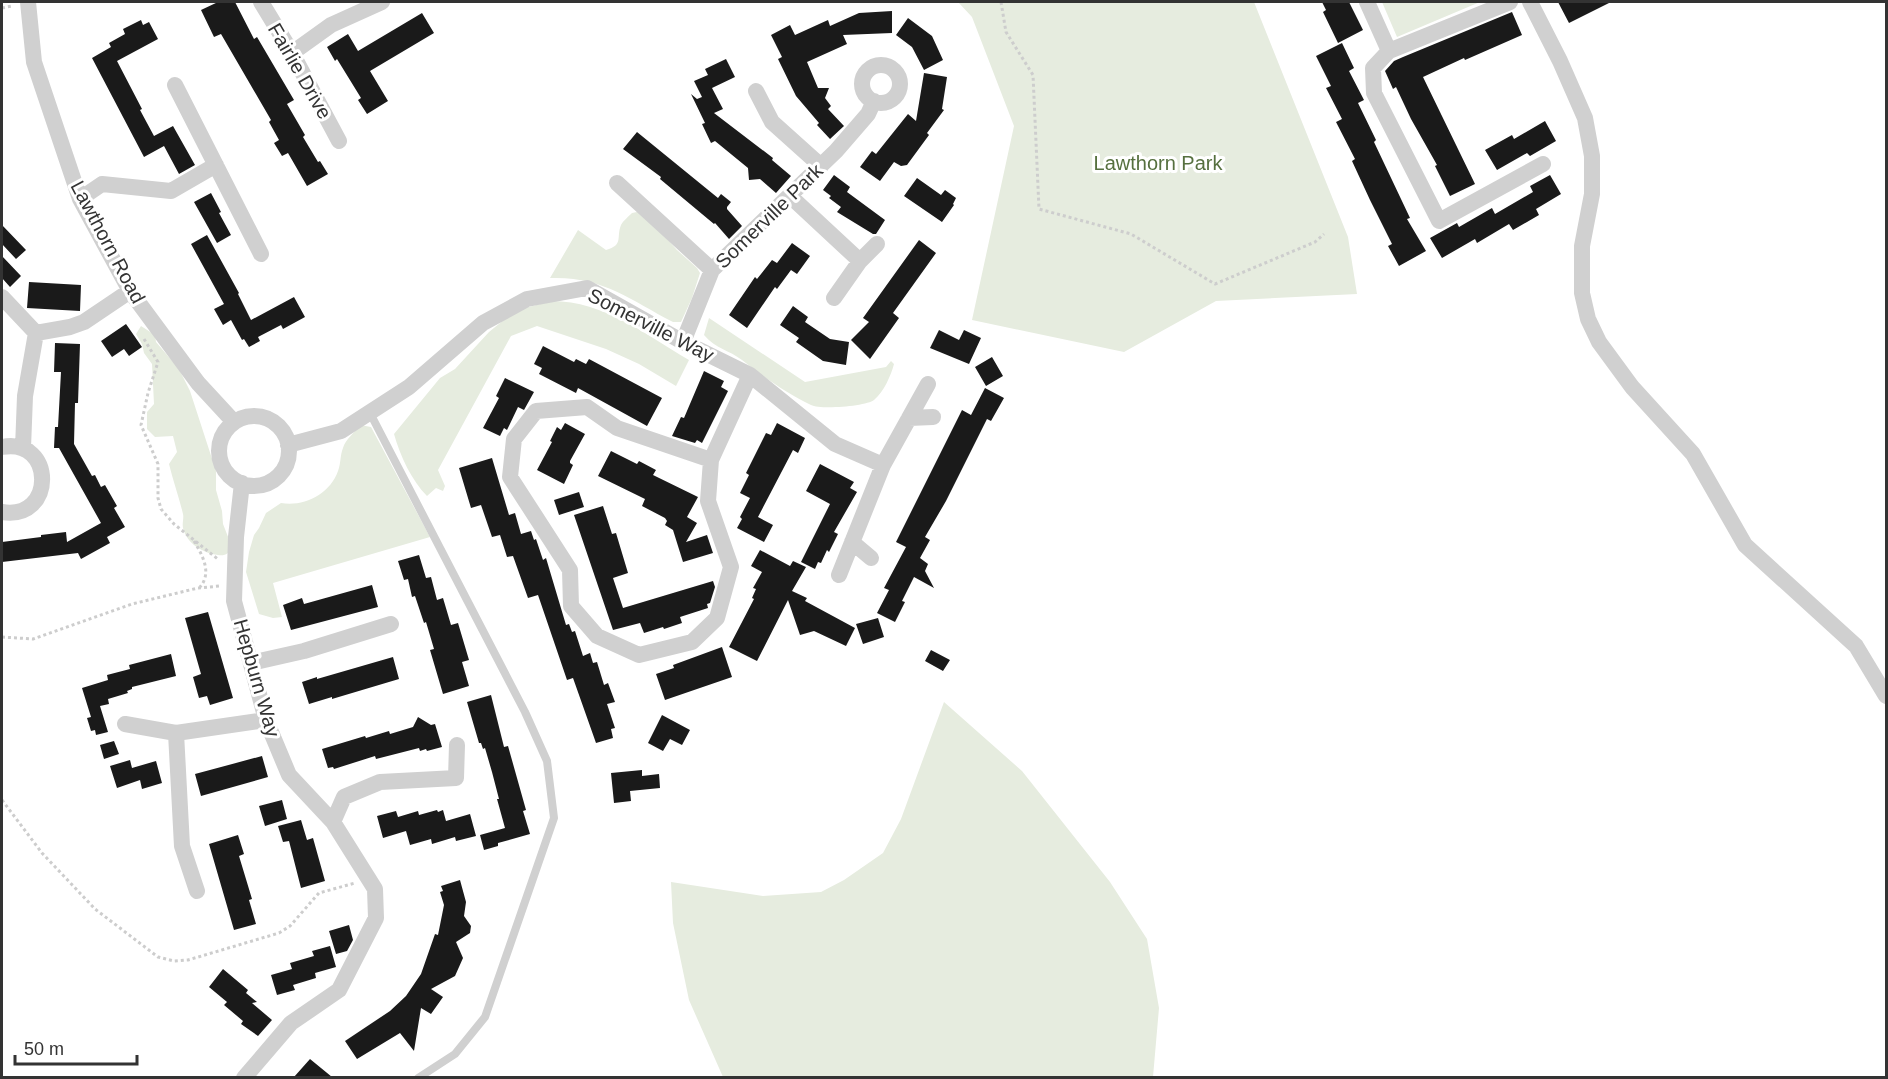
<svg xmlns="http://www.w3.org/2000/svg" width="1888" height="1079" viewBox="0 0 1888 1079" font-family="Helvetica,sans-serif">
	<rect width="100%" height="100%" fill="#fff"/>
	<path fill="#e6ecdf" d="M958,2h296l94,235 9,57 -141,7 -92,51 -152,-32 42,-194 -42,-109z
		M1382,2h98l-83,35z
		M642,211l35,39 20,18 3,5 -8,25 -11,24h-8c-44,-23 -71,-46 -123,-44l28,-48 28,20c18,-5 10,-13 15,-25 2,-4 8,-9 11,-12z
		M552,301c52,0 94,34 137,59l-13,26 -37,-22 -33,-15 -69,-23 -26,10 -73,134 7,16 -2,5 -7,-3 -9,8c-15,-15 -27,-40 -33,-62l46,-56 15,-9 34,-37 16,-13 20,-11z
		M709,318l96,64 81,-15 5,-6 3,3c-3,11 -10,28 -20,36 -7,6 -53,10 -63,5 -23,-11 -49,-29 -69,-45 -13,-10 -26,-11 -38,-25z
		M141,326l14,9 1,7 23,27 11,22 26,80v19l6,21 1,13 9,23c-3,7 -7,9 -14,8 -15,-2 -31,-11 -35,-27 -1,-5 1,-10 0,-14 -4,-17 -10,-33 -14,-50l8,-12 -4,-16 -18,1 -8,-8v-17l7,-8 -2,-40 -8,-11 -2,-9 -6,-10z
		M360,425l11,2 59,110 -157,46 9,34 -9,1 -14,-4 -13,-42 3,-20 5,-17 5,-7 7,-15 15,-10c23,4 49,-9 57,-32 3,-8 2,-16 5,-23 2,-8 12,-16 17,-23z
		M944,702l78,69 88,111 37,57 12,69 -6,69h-430l-34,-77 -16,-77 -2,-41 92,14 58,-4 23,-12 39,-27 18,-34z"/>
	<path fill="#1a1a1a" d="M218,2h17l19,37 3,-2 37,63 -7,4 18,31 -2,2 15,25 2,-1 8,13 -21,12 -19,-33 -6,3 -8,-13 5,-3 -10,-18 2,-2 -50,-86 -7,3 -13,-27z
		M1322,2h27l14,28 -25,13 -15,-31 3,-2z
		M1558,2h53l-42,21z
		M892,11v22l-49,2 4,9 -40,18 11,26h11l-4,10 6,8 -3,3 16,17 -14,13 -13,-14 2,-2 -23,-27 -18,-37 4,-2 -11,-22 19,-10 5,10 33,-15 2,6 29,-13z
		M1512,12l10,23 -57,25 -1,-2 -41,19 52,107 -25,12 -15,-30 2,-1 -26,-46 -15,-32 -3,2 -8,-18 9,-10 9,-4z
		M422,13l12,20 -64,38 18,30 -21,13 -9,-14 3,-2 -24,-39 -2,2 -8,-14 21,-13 10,17z
		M908,18l24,18 11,24 -19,10 -12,-23 -16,-12z
		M141,20l2,5 6,-3 9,17 -41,22 25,48 -2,1 14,26 19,-10 22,39 -16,9 -15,-28 -20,11 -52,-99 19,-11 -2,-4 16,-9 -2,-5z
		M1342,43l12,25 -5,3 15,29 -6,3 18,37 -2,2 36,76 -3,1 19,32 -27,15 -11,-20 4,-2 -22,-44 -18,-39 3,-2 -19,-37 6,-3 -16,-31 5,-2 -15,-30z
		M726,59l9,18 -23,11 11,21 -9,4 59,45 -1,2 19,16 -15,17 -16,-14 -11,1 -1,-12 -33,-27 -4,2 -9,-19 3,-1 -14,-29 6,5 5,-2 -8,-16 14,-6 -3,-6z
		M924,73l23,4 -5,32 2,1 -17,23 2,2 -22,30 -6,1 -7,-4 -14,19 -20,-14 12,-16 4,3 32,-40 8,7z
		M1545,121l11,20 -26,15 -3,-3 -30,17 -12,-20 27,-15 2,4z
		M637,132l81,66 3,-4 10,8 -4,5v2l15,17 -13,13 -14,-16 -1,1 -54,-45 1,-2 -38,-28z
		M834,175l16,12 -3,5 38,28 -9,14h-3l-36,-22 4,-5 -12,-9 2,-2 -8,-6z
		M1550,175l11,19 -25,15 3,6 -26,15 -4,-6 -32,19 -2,-4 -33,19 -12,-20 27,-15 2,4 33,-19 3,6 38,-22 -3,-6z
		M917,178l24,17 4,-5 11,8 -3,6 1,1 -12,17 -38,-26z
		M211,193l10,19 -2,1 12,22 -14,8 -23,-41z
		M2,225l24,25 -10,9 -14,-15z
		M207,235l32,58 -1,1 13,26 43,-23 11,20 -22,12 -2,-4 -23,12 2,4 -11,6 -5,-8 -2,1 -11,-20 -8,5 -9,-16 10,-5 -33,-60z
		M919,240l17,13 -43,60 6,5 -29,41 -19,-19 18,-18 -6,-4z
		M792,243l18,13 -13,18 -6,-4 -14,19 -2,-2 -28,41 -18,-13 26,-38 2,2 15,-19 5,3z
		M2,256l19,20 -11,11 -8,-9z
		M29,282l52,3 -1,26 -53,-3z
		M793,306l15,11 -3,5 25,17 19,3 -3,23 -23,-4 -27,-19 3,-4 -19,-13z
		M126,324l16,23 -13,9 -5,-7 -12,8 -11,-16z
		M939,330l20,10 5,-10 17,8 -12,26 -39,-16z
		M55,343l25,1 -2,59h-3l-1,41 18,32 3,-1 6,12 4,-2 12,21 -3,2 11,19 -18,10 3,6 -29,16 -3,-6 -76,9v-20l39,-5v-2l25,-3 1,10 34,-19 -42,-75h-5l1,-21h3l3,-55h-7z
		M543,346l31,16 2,-3 10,5 3,-5 73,39 -15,28 -69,-38 -2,5 -37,-19 3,-6 -8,-4z
		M992,357l11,19 -17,10 -11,-19z
		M704,371l20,10 -3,6 7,4 -26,52 -5,-3 -2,3 -23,-7 9,-19 3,1z
		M505,378l29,14 -10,18 -6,-3 -11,23 -3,-2 -4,8 -17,-8 16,-30 -3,-2z
		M985,388l19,10 -13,23 -4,-2 -41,82 -21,36 5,3 -10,18 8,6 -3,7 9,17 -20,-11 -12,24 3,1 -10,20 -18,-9 12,-23 -5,-2 22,-41 -10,-5 66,-132 9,5z
		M565,423l20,11 -15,27v2l3,2 -9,19 -27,-14 15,-28 -2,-1 7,-14 4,3z
		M777,423l28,15 -7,15 -5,-3 -35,67 15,8 -9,17 -27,-14 5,-9 -2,-2 10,-19 -10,-5 9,-18 -3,-2 20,-40 5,2z
		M611,451l26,13 2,-3 17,9 -3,5 45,22 -11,20 10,6 -11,19 21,-7 6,18 -30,9 -10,-32 -8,-5 2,-4 -2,-3 -23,-12 3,-7 -47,-23z
		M492,458l17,57 6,-2 6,21 10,-3 3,9 2,-1 7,21 3,-2 20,67 3,-1 3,8 3,-1 8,25 7,-3 3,10 4,-1 7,23 4,-2 7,19 -8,2 8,24 -4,1 2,9 -17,5 -23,-65 -6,2 -29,-85 -10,3 -15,-42 -6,1 -7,-22 -8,2 -11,-32 -10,3 -12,-40z
		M820,464l34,18 -4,6 7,4 -23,40 4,2 -9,18 -2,-2 -6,13 -3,-1 -3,7 -14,-7 29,-58 -24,-13z
		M579,492l5,15 -25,8 -5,-15z
		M603,506l9,28 4,-1 12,40 -15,5 10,30 90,-27 2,6 -5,16 -3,1 1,4 -28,9 2,6 -18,6 -1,-2 -19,6 -4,-10 -27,7 -39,-115z
		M760,550l30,16 3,-5 13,6 -14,24 15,7 -2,3 50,27 -9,18 -32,-15 -14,4 -12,-35 -31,61 -28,-14 25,-48 -2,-1 4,-9 -3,-1 9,-16 -11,-6z
		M419,555l7,23 5,-1 6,23 6,-2 8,27 7,-2 11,37 -7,2 7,24 -26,8 -13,-44 4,-1 -8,-27 -2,1 -9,-27 -3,1 -4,-18 -4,1 -6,-19z
		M372,585l6,22 -87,23 -8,-25 19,-7 2,6z
		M208,612l25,86 -23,7 -3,-9 -8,2 -6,-21 8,-3 -16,-56z
		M878,618l6,19 -21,7 -7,-20z
		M722,647l10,30 -67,23 -9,-26 18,-6 -1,-3z
		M931,650l19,10 -7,11 -18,-10z
		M171,654l5,22 -44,11v2l-5,2 1,2 -20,6 1,5 -9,2 8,26 -12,3 -1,-5 -4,1 -4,-13 4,-1 -9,-29 26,-8 -1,-5 23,-6 -1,-4z
		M393,657l6,22 -67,20v-2l-23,7 -7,-22 15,-5v2z
		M491,695l13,52 4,-1 18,64 -3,1 7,23 -32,9v3l-14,4 -4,-15 25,-7 -8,-29h2l-7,-27 -7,-24 -2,1 -2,-6h-2l-12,-41z
		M662,715l28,15 -8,15 -12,-6 -7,12 -15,-8z
		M418,717l13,8 4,-1 7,23 -15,4 -1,-2 -6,2 -1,-3 -43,11 -1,-3 -41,13 -1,-2 -5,1 -6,-19 43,-13 1,2 23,-7 1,3 23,-7z
		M114,741l5,13 -15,5 -4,-14z
		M262,756l6,21 -67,19 -6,-22z
		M130,760l2,8 24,-7 6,22 -20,6 -2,-9 -23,8 -7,-22z
		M642,770v6l17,-2 1,14 -30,3 1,10 -17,2 -3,-30z
		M282,800l5,19 -22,7 -6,-20z
		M437,810l1,2 5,-2 3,11 24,-7 6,22 -20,5 -1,-4 -23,7 -1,-5 -21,6 -4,-14 -23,7 -6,-22 19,-5 2,6 20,-6 1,4z
		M301,820l6,20 6,-2 12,43 -24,7 -12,-47 -6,1 -5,-16z
		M238,835l6,19 -5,2 13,43 -3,1 7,24 -22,6 -25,-86z
		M460,880l6,22 -2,14 7,10 -1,7 -14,9 7,16 -8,18 -24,13 12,8 -12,17 -10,-6 -7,43 -14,-18 -43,26 -12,-18 45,-30 16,-15 15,-22 14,-40 3,1 6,-30 -4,-13 3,-1 -2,-5z
		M349,925l4,15 -6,11 -11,3 -7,-23z
		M330,946l6,21 -21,6 1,5 -23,7 2,5 -18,5 -6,-20 21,-6 -2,-6 24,-7 -2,-5z
		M223,969l25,21 -2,3 11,9 -5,1 20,17 -14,16 -17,-12 2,-3 -19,-16 3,-3 -18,-15z
		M310,1059l22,18h-38z"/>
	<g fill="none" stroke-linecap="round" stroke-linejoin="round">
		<path stroke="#cdcdcd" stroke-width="3" stroke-dasharray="3 3" stroke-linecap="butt" d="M1001,2l5,30 27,43 6,134 92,25 84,50 100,-42 9,-8
			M2,8l10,-2
			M144,339l14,23 -10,31 -7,32 17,39v34l3,11 13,15 45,36
			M194,541c9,15 18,32 6,46
			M2,637l31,2 99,-35 66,-16 22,-2
			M2,800l40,53 53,56 63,48 16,4 14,-1 91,-27 11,-7 29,-33 36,-10"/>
		<path stroke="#d0d0d0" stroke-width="8" d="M370,413l155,299 22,49 7,57 -69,199 -30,37 -37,24"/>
		<path stroke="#d0d0d0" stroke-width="16" d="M28,2l6,60 46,137 50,92 68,92 36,39
			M261,2l31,51 47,88
			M1367,2l22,49
			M1510,2l-121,49 -16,17 1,25 65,128 104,-57
			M1530,2l30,59 25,57 7,38v38l-10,52v47l6,26 11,23 33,45 61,67 52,91 111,101 30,50
			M292,53l39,-28 51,-23
			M862 84a19 19 0 1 1 38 0a19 19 0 1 1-38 0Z
			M175,85l86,169
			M756,91l16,31 49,44
			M617,183l95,87
			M790,196l70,65
			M80,199l22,-15 69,7 45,-26
			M2,297l34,36 34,-6 14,-5 46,-31
			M834,298l26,-37 17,-17
			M683,342l29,-72 124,-119 32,-37 6,-13
			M219 451a35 35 0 1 1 70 0a35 35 0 1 1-70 0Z
			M909,418l24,-1
			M288,445l53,-14 68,-44 74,-64 44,-24 60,-11 96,54 67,33 85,69 48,21
			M2,447c53,-10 54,74 0,65
			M23,448l2,-52 11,-63
			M711,460l-94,-32 -30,-21 -51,4 -22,28 -4,38 60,93 1,36 26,30 42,19 53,-13 25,-24 14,-51 -23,-66 3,-41 39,-85
			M242,483l-6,54 -2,64 32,119 23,55 44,47 42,67 1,29 -37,72 -48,33 -47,55
			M852,542l19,16
			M839,575l44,-110 45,-81
			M251,663l53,-12 87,-27
			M125,724l51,9 90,-13
			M176,733l6,113 15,45
			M333,822l11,-25 36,-15 76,-4 1,-33"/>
	</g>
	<g text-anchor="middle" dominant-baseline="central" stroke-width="6" stroke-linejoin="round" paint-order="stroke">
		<g font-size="20" fill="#333" stroke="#fff">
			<text transform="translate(300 71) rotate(60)">Fairlie Drive</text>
			<text transform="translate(769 216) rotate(-44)">Somerville Park</text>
			<text transform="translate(108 242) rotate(62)">Lawthorn Road</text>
			<text transform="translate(651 325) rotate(27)">Somerville Way</text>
			<text transform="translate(257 678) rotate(74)">Hepburn Way</text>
		</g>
		<g font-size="20" fill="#56703f" stroke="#fff">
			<text x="1158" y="163">Lawthorn Park</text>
		</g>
	</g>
	<rect width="1888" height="1079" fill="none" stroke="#333333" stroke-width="6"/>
	<path d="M15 1055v9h122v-9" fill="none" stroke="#333333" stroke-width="3"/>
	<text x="24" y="1055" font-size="18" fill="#333333" stroke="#ffffff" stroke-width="4.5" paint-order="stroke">50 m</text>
</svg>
